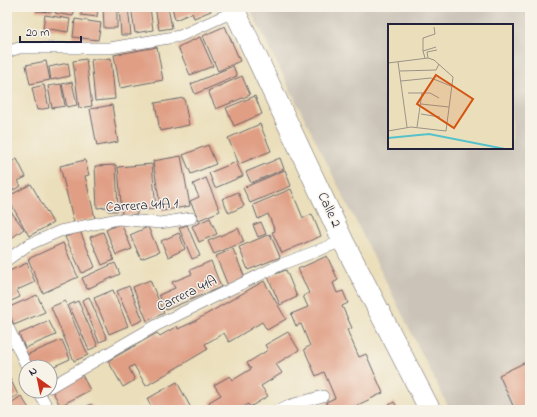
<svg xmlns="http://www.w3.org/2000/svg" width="537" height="417" viewBox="0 0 537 417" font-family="'Indie Flower',sans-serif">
	<rect width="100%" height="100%" fill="#f7f3e8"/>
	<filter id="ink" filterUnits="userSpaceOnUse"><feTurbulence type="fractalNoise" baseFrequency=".025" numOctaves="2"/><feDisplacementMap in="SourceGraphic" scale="8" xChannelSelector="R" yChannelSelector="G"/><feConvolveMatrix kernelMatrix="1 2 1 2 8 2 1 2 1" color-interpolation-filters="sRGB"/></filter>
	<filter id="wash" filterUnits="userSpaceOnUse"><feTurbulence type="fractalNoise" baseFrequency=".012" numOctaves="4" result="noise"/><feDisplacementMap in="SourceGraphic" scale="16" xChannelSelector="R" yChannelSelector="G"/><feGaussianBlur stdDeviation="0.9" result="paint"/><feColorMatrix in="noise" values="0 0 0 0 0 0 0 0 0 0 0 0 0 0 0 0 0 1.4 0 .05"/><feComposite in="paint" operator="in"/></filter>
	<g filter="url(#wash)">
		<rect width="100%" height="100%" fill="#ebdfbb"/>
		<path fill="#cbc3b8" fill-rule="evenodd" d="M249,7h281v403h-80zM389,25h123v123h-123z"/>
		<g id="blocks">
			<path fill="#e09f85" d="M36,7h17v5l-17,-1z
				M56,7h19l-2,9 -18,-3z
				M82,7h16l-1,10 -16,-2z
				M103,7h14v21h-13z
				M119,7h9l3,28h-10z
				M131,7h19l3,23 -18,3z
				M155,7h13l4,21 -13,2z
				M172,7h37l2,4 -17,7 -2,-5 -17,7z
				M45,15l25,4 -2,13 -25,-4z
				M75,19l26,4 -3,17 -25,-3z
				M225,26l15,35 -22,10 -15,-35z
				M200,37l13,29 -23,9 -12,-28z
				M157,47l6,33 -43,8 -6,-33z
				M111,58l4,41 -20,2 -4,-41z
				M86,59l6,47 -13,2 -6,-47z
				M46,61l4,19 -20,4 -4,-19z
				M68,63l2,13 -19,4 -2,-13z
				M233,66l4,10 -42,18 -4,-10z
				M242,76l8,19 -34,14 -8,-18z
				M72,82l5,23 -10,2 -5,-23z
				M61,84l4,22 -13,2 -4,-22z
				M44,85l5,23 -12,2 -5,-22z
				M255,96l7,18 -28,12 -8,-18z
				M184,98l5,27 -29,6 -5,-28z
				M112,105l6,37 -21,4 -7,-37z
				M260,124l11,27 -32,13 -11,-26z
				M208,145l8,19 -25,10 -8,-19z
				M181,156l9,50 -29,5 -8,-50z
				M280,158l4,11 -33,14 -5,-11z
				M17,159l9,18 -8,4 3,5 -14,7v-29z
				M85,160l4,15 -4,1 10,42 -21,5 -14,-57z
				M236,162l7,14 -28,12 -6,-15z
				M152,164l4,45 -19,1v4l-15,2 -4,-49z
				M116,165l2,46h-10l-1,-4 -10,1 -2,-42z
				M285,170l6,16 -41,17 -7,-15z
				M206,178l14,33 -21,9 -9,-19 9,-4 -6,-13z
				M31,184l22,39 -24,13 -22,-39z
				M291,189l12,29 9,-4 9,22 -39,17 -10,-21 3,-1 -7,-17 -10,5 -5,-14z
				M238,192l6,14 -15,7 -7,-14z
				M7,206l17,23 -15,11 -2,-3z
				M210,218l7,16 -18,8 -7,-16z
				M261,222l5,12 -8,3 -5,-12z
				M121,223l11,26 -16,6 -10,-25z
				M187,225l13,31 -8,3 -13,-31z
				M148,227l11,25 -18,7 -11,-24z
				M238,228l6,14 -30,12 -6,-13z
				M80,231l15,36 -13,6 -17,-36z
				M103,232l11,28 -12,5 -12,-28z
				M179,233l6,16 -17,8 -7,-16z
				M270,234l10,23 -32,13 -9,-23z
				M63,243l15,34 -35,16 -15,-34z
				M233,249l12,29 -17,8 -12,-30z
				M327,256l11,24 -5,3 4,10 6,-2 5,12 -6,3 10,22 -5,2 12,27 7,-3 17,39 -36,17h-17l-4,-8 9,-4 -11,-26 -8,4 -12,-27 6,-3 -9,-22 -5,2 -5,-12 17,-7 -5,-11 6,-3 -11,-24z
				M211,261l10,26 -55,23 -7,-15 16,-7 -3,-6 20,-8 -2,-4z
				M27,263l8,19 -18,8 3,7 -13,6v-31z
				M115,263l5,11 -33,15 -5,-11z
				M286,270l11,27 -17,8 -12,-28z
				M150,280l14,33 -17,8 -14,-34z
				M264,281l22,38 -19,11 -5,-8 -33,20 -5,-9 -19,11 3,5 -62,37 -12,-21 -5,3 6,12 -12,7 -15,-26 49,-28 3,3 17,-10 1,3 15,-7z
				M129,286l14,34 -11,5 -15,-34z
				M113,290l15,36 -19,8 -15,-36z
				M37,295l8,17 -31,13 -7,-17z
				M89,297l18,42 -8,3 -17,-42z
				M65,301l23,54 -14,6 -23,-54z
				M78,301l20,45 -9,4 -20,-45z
				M49,321l7,14 -31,13 -6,-14z
				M288,332l11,18 -23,14 6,9 -21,13 7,10 -18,11 -2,-3 -9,6h-26l-4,-8 12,-7 -7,-10 16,-9 3,4 18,-11 -4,-6 21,-13 -3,-5z
				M62,340l8,19 -20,9 -19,-1 -5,-12z
				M530,360v49l-15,1 -16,-35z
				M7,372l11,23 -11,5z
				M82,375l8,15 -30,16 -8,-16z
				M177,382l15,28h-39l-6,-11z
				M21,396l9,14h-23v-4z
				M394,402l5,8h-18z
				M91,404l3,6h-14z"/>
		</g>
	</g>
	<g filter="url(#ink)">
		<use href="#blocks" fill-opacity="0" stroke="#686468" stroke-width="1"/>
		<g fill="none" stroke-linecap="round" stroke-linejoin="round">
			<g stroke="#686468" stroke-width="12">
				<path id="service" d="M7,52l12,-4h91l70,-12 55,-25
					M7,260l21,-15 32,-14 58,-12 42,4 31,-5
					M7,325l20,42
					M50,387l107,-62 125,-61 61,-23
					M38,391l11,19
					M279,410l8,-4 36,-10"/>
			</g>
			<g stroke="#686468" stroke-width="22">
				<path id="minor" d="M233,7l110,234 87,169"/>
			</g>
			<use href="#service" stroke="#fff" stroke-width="11"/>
			<use href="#minor" stroke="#fff" stroke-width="21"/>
		</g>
	</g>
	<g text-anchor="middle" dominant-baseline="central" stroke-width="3" stroke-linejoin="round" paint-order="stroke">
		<g font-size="14" fill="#22223b" stroke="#f7f3e8">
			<text transform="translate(142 206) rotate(-3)">Carrera 41A 1</text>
			<text transform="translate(329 210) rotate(65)">Calle 2</text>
			<text transform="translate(187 294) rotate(-26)">Carrera 41A</text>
		</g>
	</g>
	<g transform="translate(388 24)">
		<rect width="125" height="125" fill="#ebdfbb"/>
		<path fill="none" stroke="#55c2cb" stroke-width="2" d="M0,114l41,-4 76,15"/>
		<path fill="none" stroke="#9b9388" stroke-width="1" d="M35,27v-13l12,-4 -1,-7M37,34l-2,-7 13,-4M40,34l-1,-6 10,-2M10,38l9,65M0,39l40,-5 6,2 19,17 -7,54 -35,-4 -23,4M12,47l36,-1 3,-6M13,57l30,-3 20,8M20,69h22l9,5M33,80l28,3M33,90l19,3M29,103l5,-34"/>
		<path fill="#d45411" fill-opacity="0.15" stroke="#d45411" stroke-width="2" d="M48,51l37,24 -19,29 -37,-24z"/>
		<rect width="125" height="125" fill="none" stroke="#22223b" stroke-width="2"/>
	</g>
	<rect width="537" height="417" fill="none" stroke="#f7f3e8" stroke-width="24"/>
	<g transform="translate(38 379) rotate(327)"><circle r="19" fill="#f7f3e8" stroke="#a29fa3"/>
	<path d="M0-3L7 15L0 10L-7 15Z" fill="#c8321e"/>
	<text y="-6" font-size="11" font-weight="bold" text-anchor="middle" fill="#22223b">N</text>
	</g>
	<path d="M20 36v6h61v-6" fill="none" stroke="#22223b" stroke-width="2"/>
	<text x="26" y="36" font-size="12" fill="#22223b" stroke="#f7f3e8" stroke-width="3" paint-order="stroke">20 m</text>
</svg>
